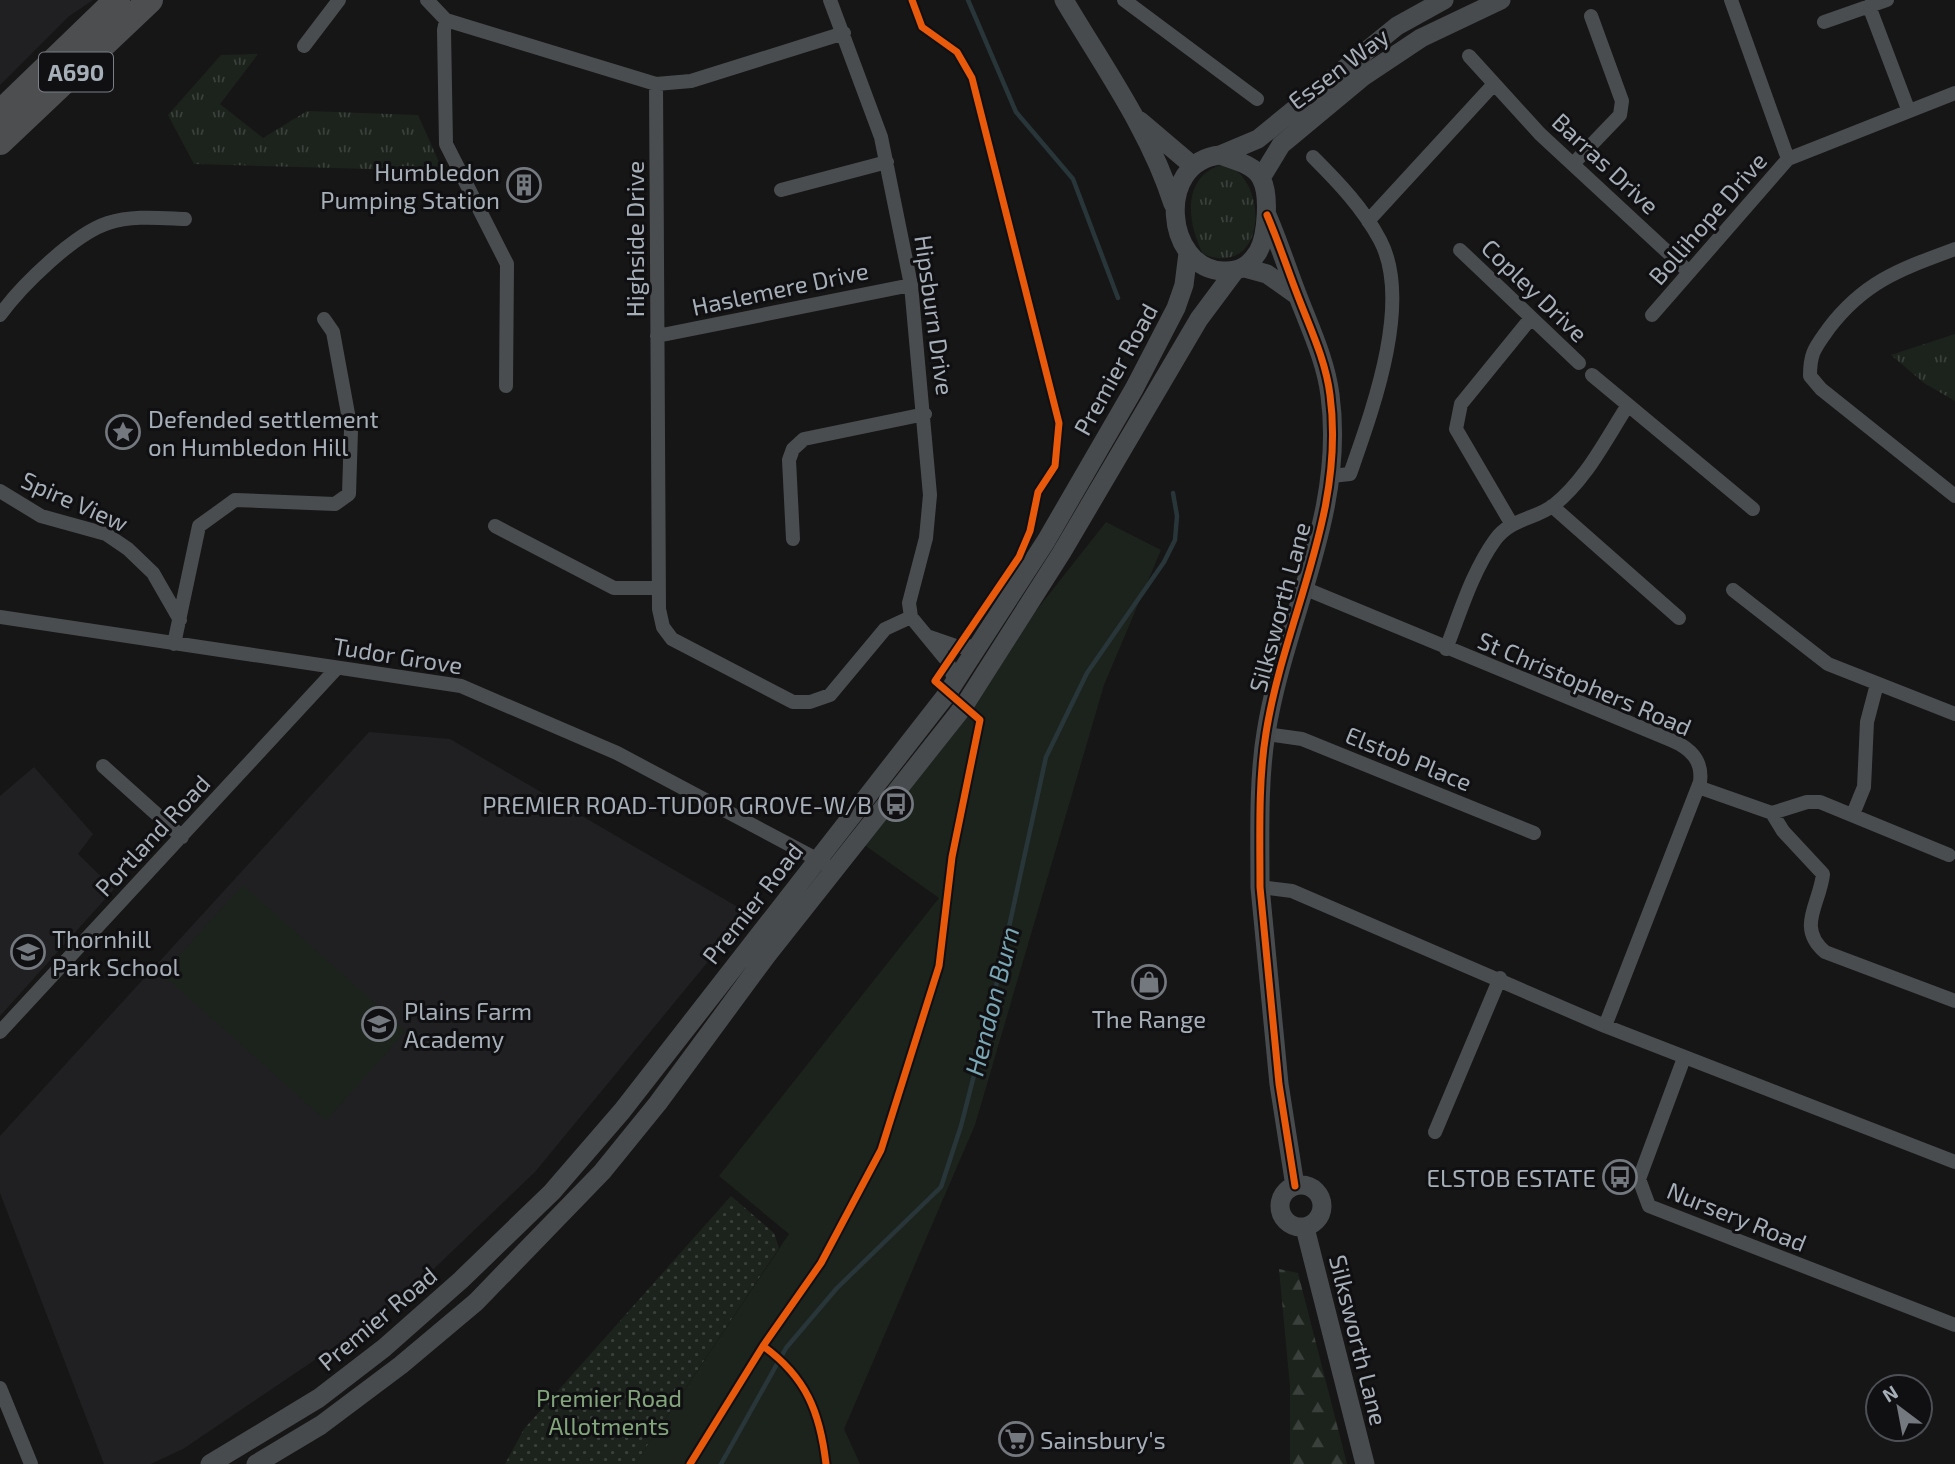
<svg xmlns="http://www.w3.org/2000/svg" width="1955" height="1464" viewBox="0 0 1955 1464" font-family="'Exo 2',sans-serif">
	<defs>
		<pattern id="grass-tufts" width="24" height="20" patternUnits="userSpaceOnUse" patternTransform="scale(1.75)"><rect width="24" height="20" fill="#1c231c"/><path d="M3 7l-1-3M5 7V3M7 7l1-3M15 17l-1-3M17 17v-4M19 17l1-3" fill="none" stroke="#3a403b"/></pattern>
		<pattern id="forest-firs" width="22" height="20" patternUnits="userSpaceOnUse" patternTransform="scale(1.75)"><rect width="22" height="20" fill="#1c231c"/><path d="M5 1l3.5 6h-7zM16 11l3.5 6h-7z" fill="#3a403b"/></pattern>
		<pattern id="garden-dots" width="8" height="8" patternUnits="userSpaceOnUse" patternTransform="scale(1.75)"><rect width="8" height="8" fill="#1c231c"/><path d="M2 2h.1M6 6h.1" fill="none" stroke="#3a403b" stroke-width="1.8" stroke-linecap="round"/></pattern>
	</defs>
	<rect width="100%" height="100%" fill="#161616"/>
	<path fill="#202022" d="M0,0h93l-25,17 -68,68z
		M369,732l81,7 298,174 -213,259 -140,134 -212,143 -32,15h-47l-104,-271v-57z
		M34,767l59,67 -15,20 36,35 -114,127v-220z"/>
	<path fill="url(#grass-tufts)" d="M258,54l-38,50 43,34 44,-27 111,4 25,56 -249,-7 -26,-49 53,-60z
		M1223,164c5,3 14,6 18,11 27,31 17,101 -38,79 -16,-32 -22,-77 20,-90z
		M1955,334v67l-31,-18 -33,-28z"/>
	<path fill="url(#forest-firs)" d="M1279,1269l19,4 49,191h-57v-78z"/>
	<path fill="url(#garden-dots)" d="M731,1196l43,37 5,15 -144,216h-130l19,-35z"/>
	<path fill="#1c231c" d="M1106,522l55,28 -57,135 -129,440 -131,304 16,35h-225l154,-230 -70,-58 220,-278 -83,-59z
		M243,885l163,146 -80,90 -164,-147z"/>
	<g fill="none" stroke-linecap="round" stroke-linejoin="round">
		<path stroke="#283539" stroke-width="4.5" d="M968,0l48,112 57,67 45,119
			M721,1464l65,-116 51,-60 104,-101 20,-61 31,-121 54,-248 41,-84 77,-111 11,-22 2,-24 -4,-23"/>
		<path stroke="#4a4d4f" stroke-width="14" d="M427,0l19,20 210,64 35,-3 153,-48
			M830,0l51,137 30,148 19,210 -4,43 -17,65 2,14 37,45 7,20
			M1124,0l133,99
			M1731,0l57,159
			M1869,6l39,103
			M446,20l-2,10 2,114 61,120 -1,122
			M1824,22l63,-22
			M304,46l35,-46
			M1469,56l71,78 149,138
			M656,84l3,525 4,18 9,12 121,63h17l20,-7 55,-66 26,-12
			M1313,157c25,25 50,51 67,83 33,62 -8,171 -30,234l-19,2
			M1573,164l47,-49 2,-14 -31,-85
			M781,190l106,-28
			M1368,221l126,-137
			M1955,249c-54,20 -90,32 -126,79 -14,20 -19,24 -19,48l11,13 134,107
			M1460,250l119,113
			M0,315c21,-29 74,-81 108,-92 24,-8 52,-5 77,-4
			M1652,315l136,-156 167,-66
			M657,336l254,-51
			M1592,375l161,134
			M0,491l41,25 65,18 22,15 25,24 27,47
			M1552,506l127,112
			M1511,523l-55,-94 5,-25 70,-86
			M495,526l119,62h45
			M793,539l-4,-79 4,-11 11,-10 121,-25
			M1306,589l365,151c19,8 32,20 29,42l-95,244
			M1733,590l95,74 127,50
			M0,617l461,69 156,67 207,110
			M930,637l29,10 18,-1
			M174,644l25,-118 36,-26 100,4 14,-10 2,-64 -18,-98 -9,-13
			M1446,649c14,-36 26,-77 49,-109 16,-22 39,-20 59,-35 32,-25 52,-66 74,-100
			M1266,734l36,5 232,94
			M103,766l79,71
			M1698,787l74,26 35,-11h13l129,53
			M1772,813l11,18 40,43c-3,30 -27,53 2,78l130,49
			M1853,814l11,-27 3,-65 10,-38
			M1260,887l32,4 313,135 350,136
			M0,1032l337,-364
			M1684,1058l-45,121 10,27 306,119
			M1435,1132l65,-154
			M0,1388l31,76"/>
		<path stroke="#484b4e" stroke-width="19" d="M1064,0c39,66 86,131 109,204
			M1140,121l53,45
			M1220,155c13,5 34,9 41,23 9,16 6,58 -3,74 -9,14 -19,20 -35,19 -58,-2 -68,-109 -3,-116z
			M1220,155l38,-16 139,-113 47,-26
			M1261,178l20,-33 83,-69 57,-38 80,-38
			M1267,215c12,28 21,56 32,84 12,31 27,63 31,96 16,119 -46,224 -64,338 -8,48 -6,105 -6,154l19,197 16,102
			M1245,268l22,6 31,22
			M1280 1206a21 21 0 1 1 42 0a21 21 0 1 1-42 0Z
			M1305,1228l60,236
			M210,1464l109,-66 65,-50 77,-68 91,-88 70,-81 325,-417 99,-153 88,-152 42,-81 8,-23 4,-32
			M256,1464l65,-39 80,-60 75,-63 126,-130 56,-69 109,-148 197,-249 98,-154 137,-233 35,-47"/>
		<path stroke="#4c4e50" stroke-width="26" d="M0,113l117,-113
			M0,142l150,-142"/>
		<g stroke="#101012" stroke-width="11">
			<path id="cycleway" d="M1267,215c12,28 21,56 32,84 12,31 27,63 31,96 16,119 -46,224 -64,338 -8,48 -6,105 -6,154l19,197 16,102
				M763,1346c43,31 57,66 63,118
				M690,1464l73,-118 58,-83 60,-113 58,-184 13,-109 28,-137 -45,-39 84,-124 11,-26 8,-39 17,-26 4,-43 -87,-345 -15,-26 -35,-25 -10,-27"/>
		</g>
		<use href="#cycleway" stroke="#e8590c" stroke-width="7"/>
	</g>
	<defs>
		<g id="building-ring" transform="scale(1.75)"><circle r="9.5" fill="#101012" stroke="#74797f" stroke-width="1.5"/><path d="M-4-6H4V6H1V3H-1V6H-4ZM-2.5-4.3h1.7v1.8h-1.7ZM.8-4.3h1.7v1.8H.8ZM-2.5-1h1.7V.8h-1.7ZM.8-1h1.7V.8H.8Z" fill="#74797f"/></g>
		<g id="sight-ring" transform="scale(1.75)"><circle r="9.5" fill="#101012" stroke="#74797f" stroke-width="1.5"/><path d="M0-6L1.8-2.2L6-1.7L2.9 1.2L3.7 5.4L0 3.3L-3.7 5.4L-2.9 1.2L-6-1.7L-1.8-2.2Z" fill="#74797f"/></g>
		<g id="bus-ring" transform="scale(1.75)"><circle r="9.5" fill="#101012" stroke="#74797f" stroke-width="1.5"/><path d="M-5-6H5V4H4V6H2V4H-2V6H-4V4H-5ZM-3.5-4V0h7V-4ZM-3.5 1.2v1.5H-2V1.2ZM2 1.2v1.5H3.5V1.2Z" fill="#74797f"/></g>
		<g id="school-ring" transform="scale(1.75)"><circle r="9.5" fill="#101012" stroke="#74797f" stroke-width="1.5"/><path d="M0-5L7-2L0 1L-7-2ZM-4 1L0 2.5L4 1V4Q0 6-4 4Z" fill="#74797f"/></g>
		<g id="shop-ring" transform="scale(1.75)"><circle r="9.5" fill="#101012" stroke="#74797f" stroke-width="1.5"/><path d="M-5-2.5h2.3a2.7 3.5 0 0 1 5.4 0H5L5.5 6h-11ZM-1.5-2.5h3a1.5 2.3 0 0 0-3 0Z" fill="#74797f"/></g>
		<g id="supermarket-ring" transform="scale(1.75)"><circle r="9.5" fill="#101012" stroke="#74797f" stroke-width="1.5"/><path d="M-6-5.5h2.5l.6 2H6L4.5 2H-2.5L-4.4-4H-6ZM-1.5 3.2a1.3 1.3 0 1 0 .1 0ZM3 3.2a1.3 1.3 0 1 0 .1 0Z" fill="#74797f"/></g>
	</defs>
	<g fill-rule="evenodd">
		<use href="#building-ring" x="524" y="185"/>
		<use href="#sight-ring" x="123" y="432"/>
		<use href="#bus-ring" x="896" y="804"/>
		<use href="#school-ring" x="28" y="952"/>
		<use href="#shop-ring" x="1149" y="982"/>
		<use href="#school-ring" x="379" y="1024"/>
		<use href="#bus-ring" x="1620" y="1177"/>
		<use href="#supermarket-ring" x="1016" y="1439"/>
	</g>
	<g text-anchor="middle" dominant-baseline="central" stroke-width="6" stroke-linejoin="round" paint-order="stroke">
		<rect fill="#101012" stroke="#797f86" stroke-width="2" x="39" y="52.5" width="74" height="39" rx="5"/>
		<g font-size="23" font-weight="bold" fill="#a6afb8">
			<text x="76" y="72">A690</text>
		</g>
		<g font-size="24" fill="#a6afb8" stroke="#101012">
			<text transform="translate(1338 68) rotate(-37)">Essen Way</text>
			<text transform="translate(1606 163) rotate(43)">Barras Drive</text>
			<text transform="translate(1707 218) rotate(-49)">Bollihope Drive</text>
			<text transform="translate(634 239) rotate(-90)">Highside Drive</text>
			<text transform="translate(780 288) rotate(-12)">Haslemere Drive</text>
			<text transform="translate(1535 290) rotate(44)">Copley Drive</text>
			<text transform="translate(935 315) rotate(82)">Hipsburn Drive</text>
			<text transform="translate(1115 369) rotate(-61)">Premier Road</text>
			<text transform="translate(75 501) rotate(24)">Spire View</text>
			<text transform="translate(1279 607) rotate(-75)">Silksworth Lane</text>
			<text transform="translate(398 655) rotate(9)">Tudor Grove</text>
			<text transform="translate(1585 683) rotate(23)">St Christophers Road</text>
			<text transform="translate(1409 758) rotate(22)">Elstob Place</text>
			<text transform="translate(152 835) rotate(-47)">Portland Road</text>
			<text transform="translate(752 903) rotate(-52)">Premier Road</text>
			<text transform="translate(1737 1216) rotate(22)">Nursery Road</text>
			<text transform="translate(377 1318) rotate(-40)">Premier Road</text>
			<text transform="translate(1359 1340) rotate(76)">Silksworth Lane</text>
		</g>
		<g font-size="24" fill="#a6afb8" stroke="#101012" text-anchor="start">
			<text x="500" y="171" text-anchor="end">Humbledon<tspan x="500" dy="28">Pumping Station</tspan></text>
			<text x="148" y="418">Defended settlement<tspan x="148" dy="28">on Humbledon Hill</tspan></text>
			<text x="872" y="804" text-anchor="end">PREMIER ROAD-TUDOR GROVE-W/B</text>
			<text x="52" y="938">Thornhill<tspan x="52" dy="28">Park School</tspan></text>
			<text x="404" y="1010">Plains Farm<tspan x="404" dy="28">Academy</tspan></text>
			<text x="1149" y="1018" text-anchor="middle">The Range</text>
			<text x="1596" y="1177" text-anchor="end">ELSTOB ESTATE</text>
			<text x="1040" y="1439">Sainsbury's</text>
		</g>
		<g font-size="24" fill="#82a57b" stroke="#101012">
			<text x="609" y="1397">Premier Road<tspan x="609" dy="28">Allotments</tspan></text>
		</g>
		<g font-size="26" font-style="italic" fill="#7aa7b6" stroke="#101012">
			<text transform="translate(991 1001) rotate(-76)">Hendon Burn</text>
		</g>
	</g>
	<g transform="translate(1899 1408) rotate(328)"><circle r="33" fill="#101012" stroke="#4c5054" stroke-width="2"/>
	<path d="M0-5L12 26L0 18L-12 26Z" fill="#74797f"/>
	<text y="-10" font-size="19" font-weight="bold" text-anchor="middle" fill="#a6afb8">N</text>
	</g>
</svg>
